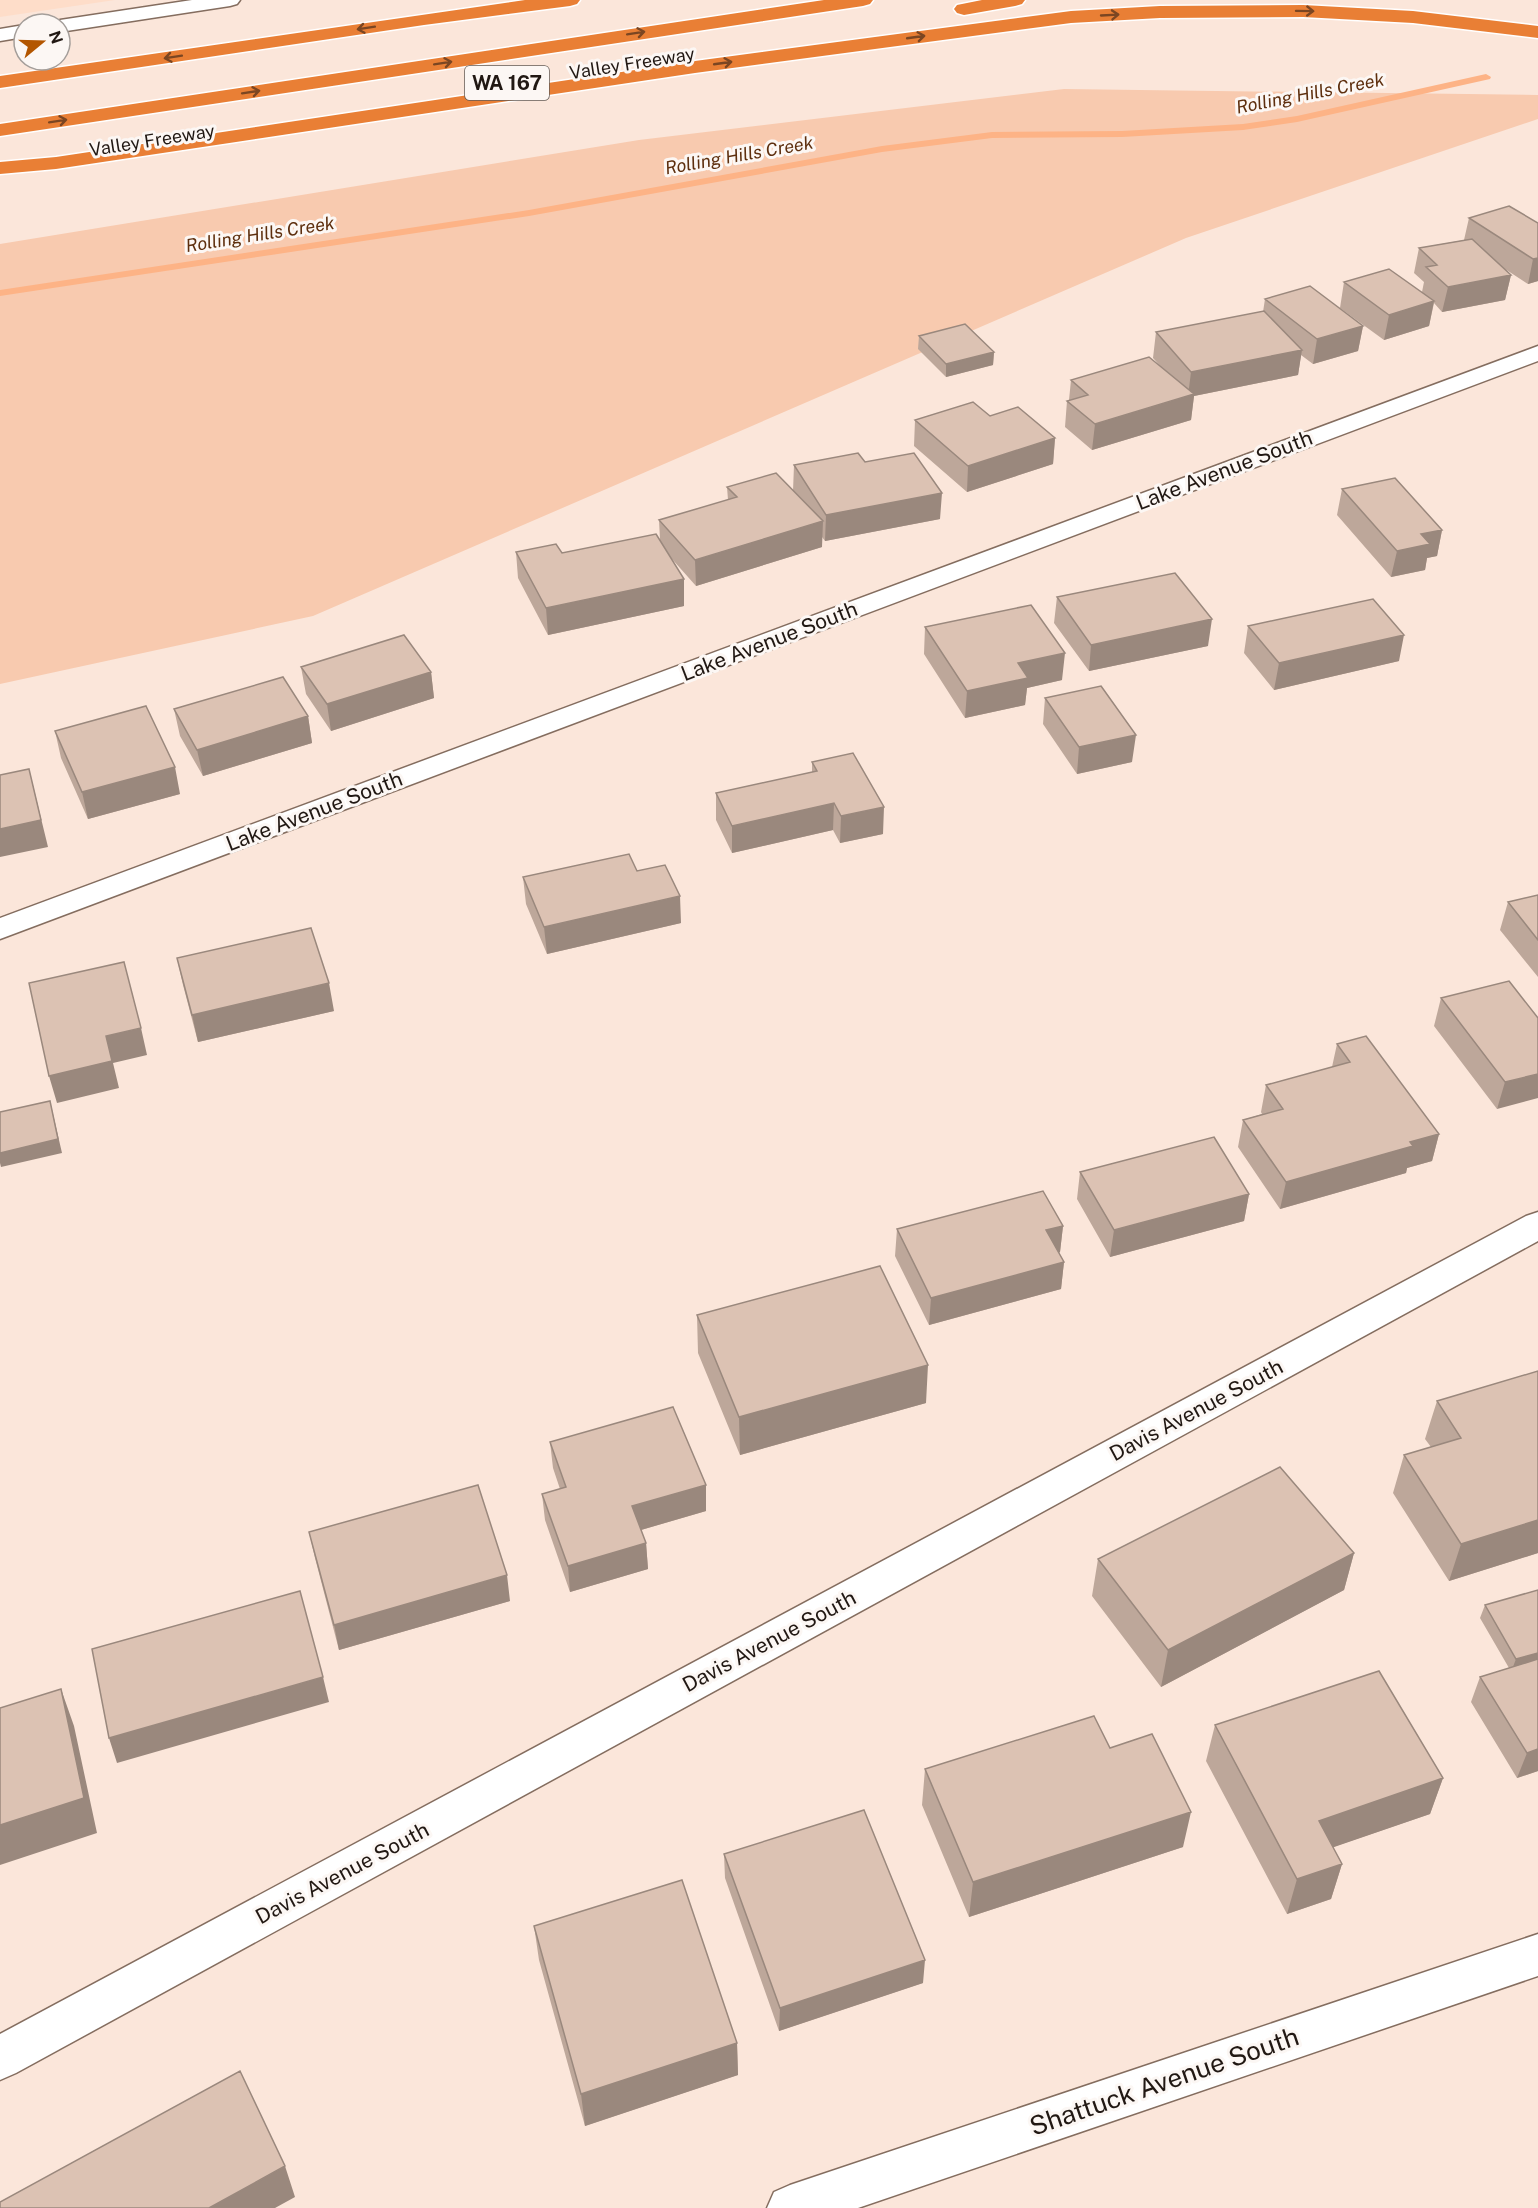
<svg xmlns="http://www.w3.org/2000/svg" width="1538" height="2208" viewBox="0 0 1538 2208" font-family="'Public Sans',sans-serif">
	<rect width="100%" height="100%" fill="#fbe6da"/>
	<path fill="#feddc9" d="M0,0h115l-115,17z"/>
	<path fill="#f8caaf" d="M1064,89l474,6v24l-352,119 -873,378 -313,68v-440l639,-104z"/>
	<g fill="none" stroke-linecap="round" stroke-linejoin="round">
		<path fill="#fdb386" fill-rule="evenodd" d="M1486,74l5,3 -1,2 -193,43 -54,8 -121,7 -130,1 -110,14 -353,64 -529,80v-6l529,-80 353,-64 110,-14 130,-1 121,-7 54,-8z"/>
		<g stroke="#846d5f" stroke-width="3">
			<path id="minor" d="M1538,346v15l-1538,578v-21z
				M1538,1212v29l-1522,832 -16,7v-46l1526,-818z
				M1538,1934v42l-680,232h-91l7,-16 16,-7z"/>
		</g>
		<g stroke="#846d5f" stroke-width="3">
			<path id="tertiary" d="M192,0h48l-3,4 -7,2 -170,26v-8h-9l9,-4z
				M24,25v12l-24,4v-12z"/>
		</g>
		<g stroke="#fff" stroke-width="3">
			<path id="motorway" d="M525,0h55l-3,4 -7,2 -146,19 -424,63v-12z
				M824,0h49l-3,4 -7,2 -863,130v-12z
				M982,0h43l-3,4 -7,2 -51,9 -7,-2 -3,-4 3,-4z
				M1303,5l110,6 125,15v12l-125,-15 -110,-6 -143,1 -89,5 -376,50 -639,96 -56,5v-12l56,-5 639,-96 376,-50 89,-5z"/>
		</g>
		<use href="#minor" fill="#fff" fill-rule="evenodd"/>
		<use href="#tertiary" fill="#fff" fill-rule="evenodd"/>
		<use href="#motorway" fill="#e97f35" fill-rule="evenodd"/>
	</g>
	<path fill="#bda79a" d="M1469,218l69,5v58l-10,3 -23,-15 6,6 -6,25 -63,12 -8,-9 -5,23 -45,14 -44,-32 4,-26 78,10 2,-10 -10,-9 5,-25 45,-8z
		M1265,299l98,27 -5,25 -45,13 -12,-9 -3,20 -104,21 -3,24 -99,30 -27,-23 2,-26 2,-1 2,-20 92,-11 -10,-11 3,-26 107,-20z
		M919,336l75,16 -1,13 -47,12 -28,-28z
		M915,420l140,18 -2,26 -86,28 -53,-46z
		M865,462l75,57 -115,22 -3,-4v10l-126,39 -24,-27 12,47 -136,29 -30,-57 -2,-26 46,1 98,-13 -1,-20 69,-20 -1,-13 66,4 1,-26z
		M1342,489l100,41 -5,26 -10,2 -2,12 -34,7 -54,-62z
		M1057,597l151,49 -119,25 -35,-48z
		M1248,626l151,35 -125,29 -30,-37z
		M925,627l137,53 -35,8 -2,17 -60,13 -41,-64z
		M301,667l130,5 3,26 -103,33 -25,-37z
		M1045,698l87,64 -55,12 -34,-50z
		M174,709l134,7 4,27 -109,33 -23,-40z
		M55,731l125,63 -92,25 -27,-61z
		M812,762l71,72 -43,9 -7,-13 -101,23 -16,-33v-27l96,-21z
		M523,877l158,46 -134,31 -21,-50z
		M1538,895v82l-38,-47 8,-28z
		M177,958l157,53 -136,31 -15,-57z
		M1441,998l97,20 -41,91 -63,-83z
		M1337,1044l102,90 -7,27 -25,7 -1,5 -126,36 -42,-62 5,-27 19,-6 -1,-2 5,-27 66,-18z
		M1080,1172l169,22 -5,27 -134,36 -33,-58z
		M1063,1226l-3,26 -1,1 5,9 -3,27 -132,36 -34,-69 2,-27z
		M697,1315l229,88 -186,52 -42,-102z
		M1538,1371v182l-89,28 -56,-88 11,-38 27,-8 -6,-8 12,-38z
		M550,1442l156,69 -65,19 5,13 2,26 -78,23 -25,-72 -3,-26 18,-5 -7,-21z
		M309,1532l201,69 -171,49 -24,-92z
		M1354,1553l-10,37 -183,97 -69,-91 6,-37z
		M1538,1590v181l-21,7 -46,-76 9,-25 29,-9 -29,-50 5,-13z
		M1215,1725l228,53 -13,36 -97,33 9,17 -11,35 -44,15 -81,-153z
		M1110,1748l73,99 -214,70 -47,-112 3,-36z
		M724,1854l199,129 -144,48 -54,-153z
		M534,1926l203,117 1,32 -153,51 -46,-166z"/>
	<path fill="#9a887d" d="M1538,258v23l-10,3 5,-25z
		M1511,275l-6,25 -63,12 6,-25z
		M1434,301l-5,25 -45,14 5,-25z
		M1363,326l-5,25 -45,13 4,-25z
		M1302,350l-4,25 -104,21 -3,24 -99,30 3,-26 93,-28 3,-24z
		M994,352l-1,13 -47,12v-13z
		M1055,438l-2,26 -86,28 1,-26z
		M942,493l-2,26 -115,22 1,-26z
		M823,521l-1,26 -126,39 -1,-26z
		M1442,530l-5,26 -10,2 -2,12 -34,7 6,-26 24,-17z
		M684,579v27l-136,29 -2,-27z
		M1212,619l-4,27 -119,25 2,-26z
		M1404,635l-5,26 -125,29 5,-27z
		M1065,653l-3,27 -35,8 -2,17 -60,13 2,-27 51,-28z
		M431,672l3,26 -103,33 -4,-27z
		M308,716l4,27 -109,33 -6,-26z
		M1136,735l-4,27 -55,12 2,-27z
		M175,767l5,27 -92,25 -6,-27z
		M29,769l19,78 -48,10v-28z
		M834,803l-1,27 -101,23v-27z
		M884,807l-1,27 -43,9 1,-27z
		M680,896l1,27 -134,31 -3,-27z
		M329,983l5,28 -136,31 -6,-27z
		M141,1028l6,27 -34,8 6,25 -62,15 -8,-27 57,-40z
		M1538,1074v24l-41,11 8,-27z
		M50,1101l12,52 -61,14 -1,-4v-10z
		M1439,1134l-7,27 -25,7 -1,5 -126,36 6,-27 124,-40z
		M1249,1194l-5,27 -134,36 4,-27z
		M1063,1226l-3,26 -17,5 3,-27z
		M1064,1262l-3,27 -132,36 2,-27z
		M928,1365l-2,38 -186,52 -1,-38z
		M706,1485v26l-72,21 -2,-26z
		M1538,1520v33l-89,28 12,-37z
		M646,1543l2,26 -78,23 -2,-26z
		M1354,1553l-10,37 -183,97 7,-37z
		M507,1575l3,26 -171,49 -5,-25z
		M1538,1653v11l-27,8 5,-13z
		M323,1677l6,25 -212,61 -8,-25z
		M61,1689l13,37 23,107 -97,32v-40z
		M1538,1749v22l-21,7 10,-25z
		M1443,1778l-13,36 -122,42 11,-35z
		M1191,1812l-8,35 -214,70 4,-35z
		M1342,1864l-11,35 -44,15 10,-35z
		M925,1960l-2,23 -144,48 1,-23z
		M737,2043l1,32 -153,51 -4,-32z
		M285,2166l10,31 -20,11h-66z"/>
	<path fill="#dcc2b3" stroke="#9a887d" stroke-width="1.5" d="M1509,206l29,17v35l-5,1 -64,-41z
		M1472,239l39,36 -63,12 -22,-20 11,-2 -18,-17z
		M1389,269l45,32 -45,14 -45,-33z
		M1310,286l53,40 -46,13 -52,-40z
		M1264,311l38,39 -111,22 -35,-40z
		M965,324l29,28 -48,12 -27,-28z
		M1149,357l45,37 -99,30 -28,-23 21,-6 -17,-15z
		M973,402l17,14 28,-9 37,31 -87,28 -53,-46z
		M858,453l7,9 49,-9 28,40 -116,22 -32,-50z
		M776,473l47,48 -128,39 -36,-40 78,-23 -10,-10z
		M1395,478l47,52 -21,4 9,10 -33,7 -55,-62z
		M656,534l28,45 -138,29 -30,-56 40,-8 6,9z
		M1175,573l37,46 -121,26 -34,-48z
		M1373,599l31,36 -125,28 -31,-37z
		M1031,605l34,48 -47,10 10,15 -61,13 -42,-64z
		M404,635l27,37 -104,32 -26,-37z
		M283,677l25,39 -111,34 -23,-41z
		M1101,686l35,49 -57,12 -34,-49z
		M146,706l29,61 -93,25 -27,-61z
		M853,753l31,54 -43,9 -7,-13 -102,23 -16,-33 101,-22 -5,-9z
		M29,769l12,51 -41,9v-54z
		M629,854l8,17 28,-6 15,31 -136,31 -21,-50z
		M1538,895v45l-30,-38z
		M311,928l18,55 -137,32 -15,-57z
		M124,962l17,66 -35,8 6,25 -63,15 -20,-93z
		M1509,981l29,37v56l-33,8 -64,-84z
		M1366,1036l73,98 -29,8 3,4 -127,36 -43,-62 40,-11 -17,-24 84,-23 -13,-18z
		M50,1101l8,38 -58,14v-41z
		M1214,1137l35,57 -135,36 -34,-58z
		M1043,1191l20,35 -17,4 18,32 -133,36 -34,-69z
		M880,1266l48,99 -189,52 -42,-102z
		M1538,1371v149l-77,24 -57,-89 57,-17 -24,-37z
		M673,1407l33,78 -74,21 14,37 -78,23 -26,-72 24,-7 -16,-45z
		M1280,1467l74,86 -186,97 -70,-91z
		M478,1485l29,90 -173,50 -25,-93z
		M1538,1590v63l-22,6 -31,-54z
		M300,1591l23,86 -214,61 -17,-89z
		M1538,1659v90l-11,4 -47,-76z
		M1379,1671l64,107 -124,43 23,43 -45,15 -82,-154z
		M61,1689l23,109 -84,27v-117z
		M1094,1716l16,32 42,-14 39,78 -218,70 -48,-113z
		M864,1810l61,150 -145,48 -56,-154z
		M682,1880l55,163 -156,51 -47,-168z
		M240,2071l45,95 -76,42h-209v-6z"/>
	<defs><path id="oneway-shaft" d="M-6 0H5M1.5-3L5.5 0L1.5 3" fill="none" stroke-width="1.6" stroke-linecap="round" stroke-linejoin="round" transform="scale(1.5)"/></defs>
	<g stroke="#7b4622">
		<use href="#oneway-shaft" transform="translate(1305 11) rotate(1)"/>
		<use href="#oneway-shaft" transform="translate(1110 15) rotate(-3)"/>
		<use href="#oneway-shaft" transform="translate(366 28) rotate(171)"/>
		<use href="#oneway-shaft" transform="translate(636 33) rotate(-9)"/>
		<use href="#oneway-shaft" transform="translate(916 37) rotate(-8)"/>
		<use href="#oneway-shaft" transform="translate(173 57) rotate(171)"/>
		<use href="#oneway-shaft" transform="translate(443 63) rotate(-9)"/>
		<use href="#oneway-shaft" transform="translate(723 63) rotate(-8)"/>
		<use href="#oneway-shaft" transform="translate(251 92) rotate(-9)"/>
		<use href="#oneway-shaft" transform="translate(58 121) rotate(-9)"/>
	</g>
	<g text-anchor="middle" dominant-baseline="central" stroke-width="6" stroke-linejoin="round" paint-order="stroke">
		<g font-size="18" fill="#211813" stroke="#fcf7f4">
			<text transform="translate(632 63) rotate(-9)">Valley Freeway</text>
			<text transform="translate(152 140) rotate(-9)">Valley Freeway</text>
		</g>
		<g font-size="18" font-style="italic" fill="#5e2f0e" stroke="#fcf7f4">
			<text transform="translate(1310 93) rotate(-11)">Rolling Hills Creek</text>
			<text transform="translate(739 155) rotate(-10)">Rolling Hills Creek</text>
			<text transform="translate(260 234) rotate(-9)">Rolling Hills Creek</text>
		</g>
		<rect fill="#fcf7f4" stroke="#635b56" stroke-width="1.5" x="465" y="66" width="84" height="34" rx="4.5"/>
		<g font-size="20" font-weight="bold" fill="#211813">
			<text x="507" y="83">WA 167</text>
		</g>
		<g font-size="21" fill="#211813" stroke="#fcf7f4">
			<text transform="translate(1224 470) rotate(-21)">Lake Avenue South</text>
			<text transform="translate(769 641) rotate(-21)">Lake Avenue South</text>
			<text transform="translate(314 811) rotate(-21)">Lake Avenue South</text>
			<text transform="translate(1196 1410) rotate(-28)">Davis Avenue South</text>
			<text transform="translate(769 1641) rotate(-28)">Davis Avenue South</text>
			<text transform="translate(342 1873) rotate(-28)">Davis Avenue South</text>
		</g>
		<g font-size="26" fill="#211813" stroke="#fcf7f4">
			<text transform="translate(1164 2081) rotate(-19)">Shattuck Avenue South</text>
		</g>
	</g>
	<g transform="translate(42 42) rotate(71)"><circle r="28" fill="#fcf7f4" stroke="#a49e9a" stroke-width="1.5"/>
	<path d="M0-4.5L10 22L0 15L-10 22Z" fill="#b35600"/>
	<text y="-9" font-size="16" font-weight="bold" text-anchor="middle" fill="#211813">N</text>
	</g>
</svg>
